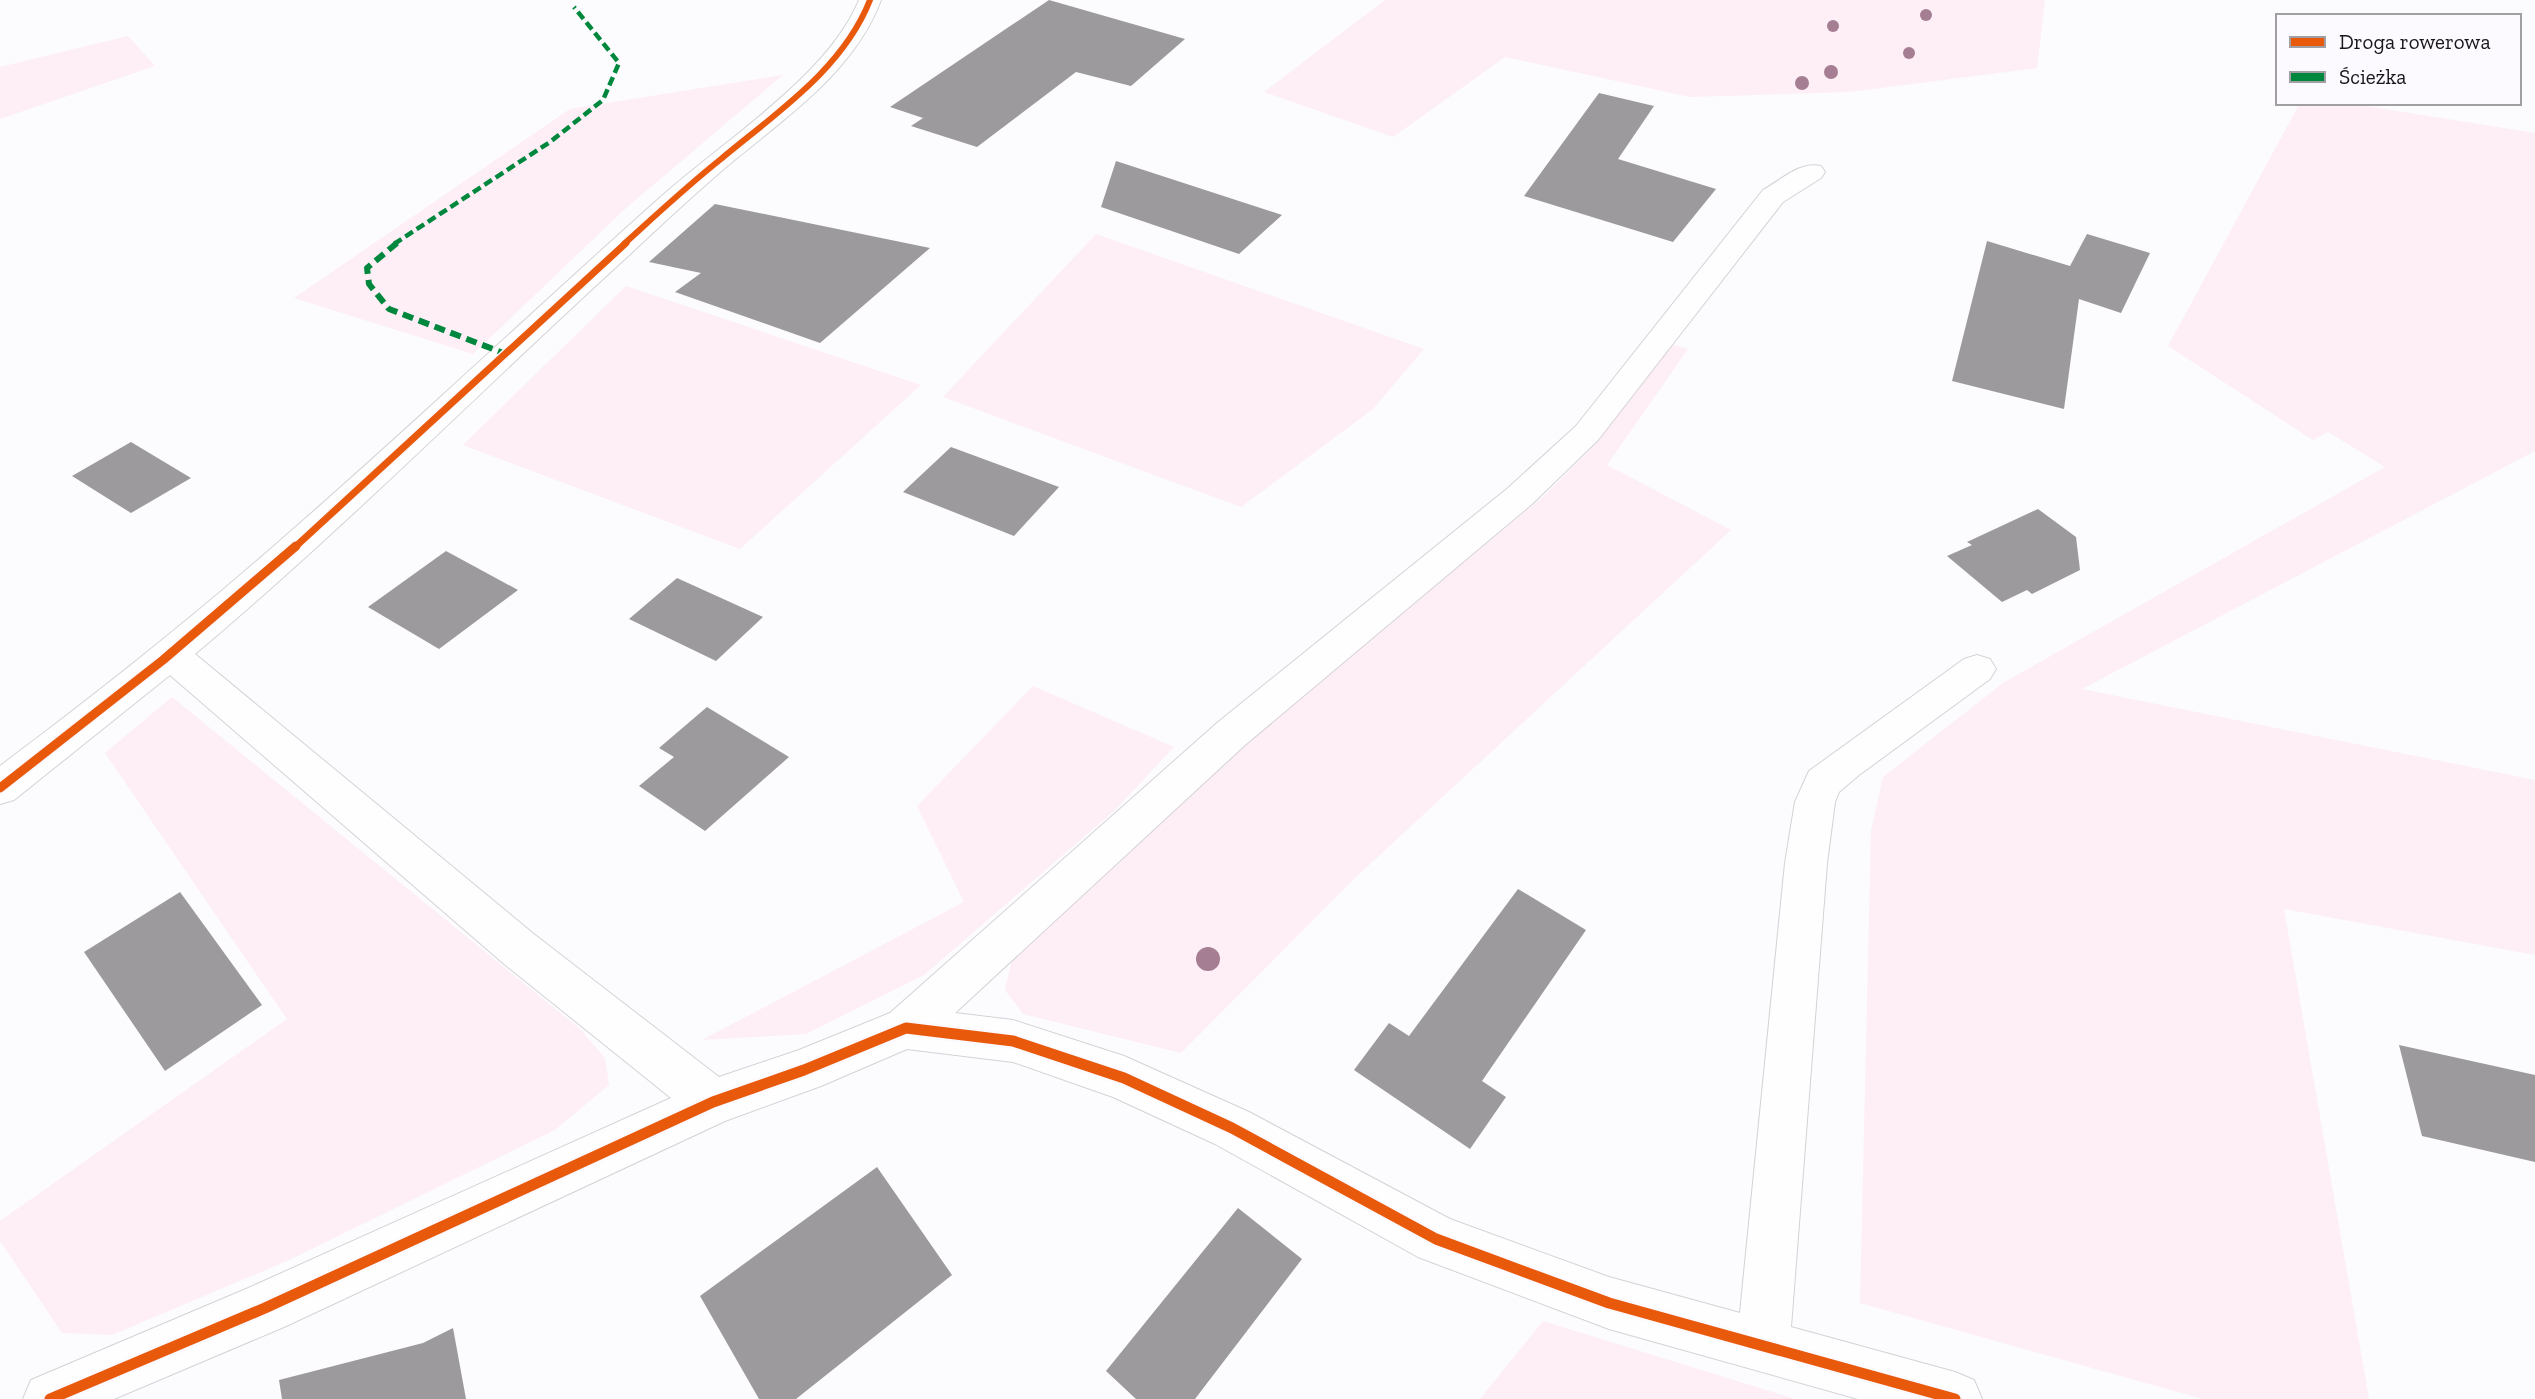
<svg xmlns="http://www.w3.org/2000/svg" width="2535" height="1399" viewBox="0 0 2535 1399" font-family="'Zilla Slab',serif">
	<rect width="100%" height="100%" fill="#fcfbfd"/>
	<path fill="#fdeff5" d="M1385,0h660l-8,68 -188,24 -159,5 -185,-40 -112,80 -129,-45z
		M128,36l27,30 -155,53v-52z
		M783,75l-158,134 -152,145 -179,-56 276,-189z
		M2300,103h47l188,30v318l-453,238 453,91v175l-251,-46 85,490h-166l-343,-96 11,-472 12,-54 120,-94 382,-216 -57,-35 -15,8 -145,-94z
		M1096,234l328,115 -51,60 -132,98 -298,-110z
		M626,286l295,99 -181,164 -277,-104z
		M1671,344l17,5 -81,116 124,65 -375,347 -175,176 -158,-39 -18,-24 7,-31 187,-178 345,-285 42,-42z
		M1033,686l141,61 -60,64 -190,164 -118,59 -104,6 262,-138 -47,-96z
		M172,697l408,332 25,29 4,27 -54,45 -268,131 -175,74 -50,-2 -62,-92v-20l287,-202 -182,-266z
		M1543,1321l249,77 2,1h-314z"/>
	<path fill="#9c9a9d" d="M1049,0l136,39 -54,47 -55,-14 -99,75 -66,-21 12,-8 -33,-11z
		M1599,93l55,13 -36,53 98,30 -43,53 -149,-46z
		M1116,161l166,54 -43,39 -138,-47z
		M715,204l215,44 -110,95 -145,-51 26,-19 -52,-11z
		M2087,234l63,19 -29,60 -42,-14 -15,110 -112,-28 35,-140 83,25z
		M131,442l60,36 -60,35 -59,-37z
		M951,447l108,40 -45,49 -111,-44z
		M2038,509l38,28 4,33 -48,24 -5,-4 -25,12 -55,-46 25,-11 -5,-3z
		M446,551l72,39 -79,59 -71,-42z
		M677,578l86,39 -47,44 -87,-42z
		M707,707l82,50 -84,74 -66,-45 35,-29 -15,-9z
		M1518,889l68,41 -104,151 24,16 -36,52 -116,-79 35,-47 20,13z
		M180,892l82,113 -97,66 -81,-119z
		M2399,1045l136,30v87l-113,-26z
		M877,1167l75,108 -156,124h-37l-59,-103z
		M1238,1208l64,51 -107,140h-59l-30,-28z
		M453,1328l13,71h-184l-3,-19 144,-37z"/>
	<g fill="none" stroke-linecap="round" stroke-linejoin="round">
		<g stroke="#d4d2d6" stroke-width="2">
			<path id="minor" d="M859,0h22c-27,73 -98,119 -156,168 -34,29 -66,59 -98,89 -145,132 -282,271 -432,397l340,281 184,142 80,-27 91,-37 327,-290 291,-235 68,-62 187,-236c18,-10 37,-29 58,-24l4,6 -4,6 -38,24 -185,238 -66,64 -287,241 -290,268 58,7 111,36 125,56 201,107 159,58 131,36 45,-450 10,-61 14,-31 155,-112 13,-4 13,4 6,10 -6,10 -131,96 -20,17 -4,10 -8,61 -36,464 164,45 19,8 8,19h-124l-249,-70 -191,-72 -203,-113 -102,-47 -100,-35 -106,-13 -86,37 -96,35 -441,206 -170,72h-91l8,-19 215,-91 425,-191 -168,-135 -333,-288 -156,125 -14,4v-38c92,-69 181,-139 267,-214 132,-114 258,-234 388,-350 62,-57 173,-125 204,-202z"/>
		</g>
		<use href="#minor" fill="#fffeff" fill-rule="evenodd"/>
		<path stroke="#00873e" stroke-width="4.5" stroke-dasharray="9 4.5" stroke-linecap="butt" d="M394,244l156,-102 53,-42 16,-37 -45,-56"/>
		<path stroke="#00873e" stroke-width="6" stroke-dasharray="11 6" stroke-linecap="butt" d="M397,243l-30,25 2,16 20,25 117,45"/>
		<g stroke="#fcfafe" stroke-width="9">
			<path id="cycleway-far3" d="M624,244c32,-29 63,-58 97,-85 55,-46 122,-90 149,-159"/>
		</g>
		<g stroke="#fcfafe" stroke-width="10">
			<path id="cycleway-far2" d="M294,548l332,-305"/>
		</g>
		<g stroke="#fcfafe" stroke-width="13">
			<path id="cycleway-far1" d="M0,788l163,-128 133,-114"/>
		</g>
		<g stroke="#fcfafe" stroke-width="16">
			<path id="cycleway" d="M50,1399l215,-91 448,-206 91,-32 102,-42 107,13 111,37 108,50 204,111 173,64 346,96"/>
		</g>
		<use href="#cycleway-far3" stroke="#e8590c" stroke-width="6"/>
		<use href="#cycleway-far2" stroke="#e8590c" stroke-width="7"/>
		<use href="#cycleway-far1" stroke="#e8590c" stroke-width="9"/>
		<use href="#cycleway" stroke="#e8590c" stroke-width="11"/>
	</g>
	<g fill="#a67e94">
		<circle cx="1926" cy="15" r="6"/>
		<circle cx="1833" cy="26" r="6"/>
		<circle cx="1909" cy="53" r="6"/>
		<circle cx="1831" cy="72" r="7"/>
		<circle cx="1802" cy="83" r="7"/>
		<circle cx="1208" cy="959" r="12"/>
	</g>
	<rect x="2276" y="14" width="245" height="91" fill="#fcfafe" stroke="#a19fa3" stroke-width="2"/>
	<rect x="2290" y="37" width="35" height="10" fill="#e8590c" stroke="#a19fa3" stroke-width="2"/>
	<text x="2339" y="49" font-size="21" fill="#18161b">Droga rowerowa</text>
	<rect x="2290" y="72" width="35" height="10" fill="#00873e" stroke="#a19fa3" stroke-width="2"/>
	<text x="2339" y="84" font-size="21" fill="#18161b">Ścieżka</text>
</svg>
